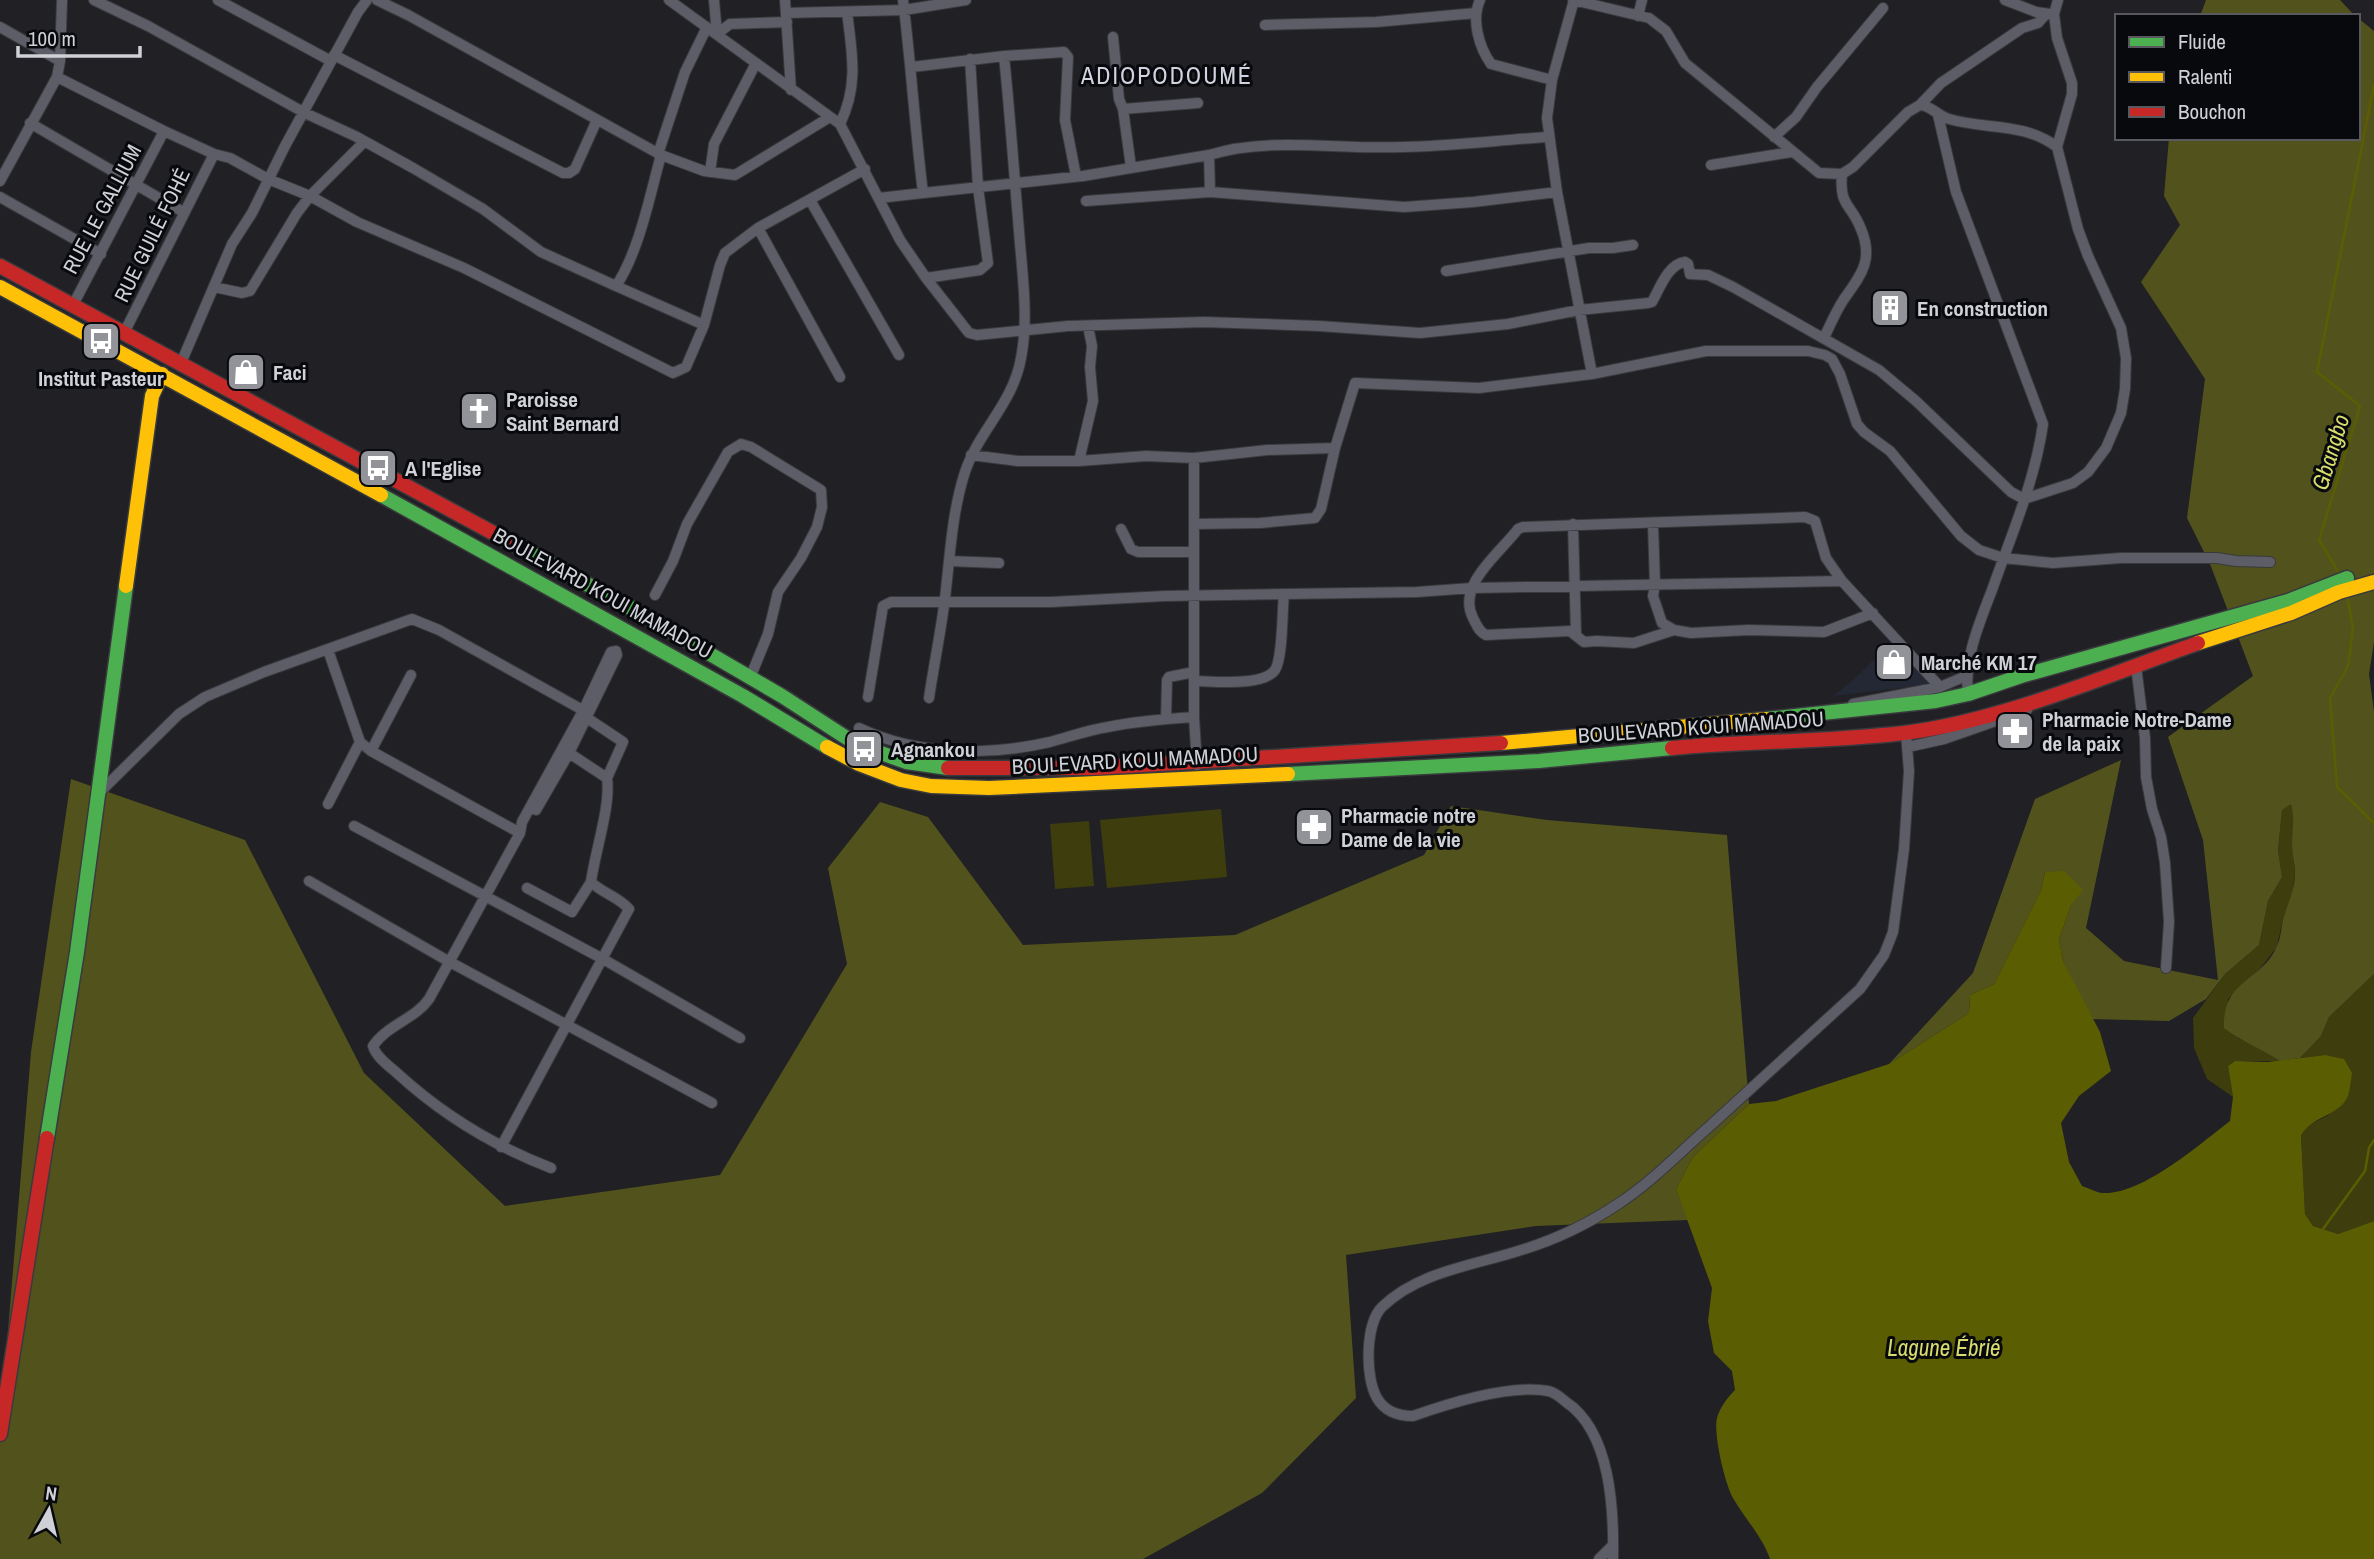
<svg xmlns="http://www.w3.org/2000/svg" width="2374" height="1559" viewBox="0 0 2374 1559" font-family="'Archivo Narrow',sans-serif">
	<rect width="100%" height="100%" fill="#202025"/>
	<path fill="#242734" d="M1896,639l38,45 -101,12 19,-15z"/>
	<path fill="#3d3d0d" d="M2291,803l3,13 -2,32 3,25 -3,24 -9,21 -6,29 -18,23 -31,29 10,39 20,8 22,15h-45l-7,5 5,31 -26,-18 -13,-31 -1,-30 32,-44 34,-29 9,-44 14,-24 -4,-27 4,-40z
		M1221,809l6,68 -120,11 -7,-68z
		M1089,821l5,65 -39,3 -5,-65z
		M2374,974v247l-36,13 -25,-8 -8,-12 -4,-78 4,-9 24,-12 -4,-60 -25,3 21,-22 8,-19z"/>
	<path fill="#52531c" d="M2206,0h134l15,16h-155z
		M2358,18l16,13v611l-5,32 5,38v262l-45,43 -8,19 -21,22 -20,3c-18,-12 -39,-20 -56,-33 -2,-49 38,-46 53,-82 4,-8 4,-18 6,-27 5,-16 12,-29 12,-46 0,-9 -3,-18 -3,-27 0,-15 3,-28 -1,-42l-9,6 -4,40 4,27 -14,24 -9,44 -34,29 -19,25 -37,22 -78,-2 -28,-58 -4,-21 12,-35 -26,-33 -4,18 -47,94 -24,11 -1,18 -80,51 84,-91 62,-174 86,-39 -35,168 38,33 94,19 -15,-140 -35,-103 85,-61 -43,-112 -23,-46 18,-139 -64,-97 39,-57 -16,-29 5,-58h189z
		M71,779l174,61 119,233 141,133 215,-31 127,-211 -19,-96 52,-66 48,15 95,128 212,-10 189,-80 27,-49 96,14 180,15 22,269 -56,53 -17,32 12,31 -152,6 -190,29 10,143 -94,95 -119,66h-1143v-131l31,-376z"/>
	<path fill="#5b5d03" d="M2064,871l19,19 -12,15 -12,35 4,21 37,71 11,39 -32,25 -18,27 8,39 13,24c7,2 15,7 21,7 39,2 97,-49 127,-72l3,-24 -5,-31 7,-5 33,1 57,-7 19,4 8,14c-1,7 -2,16 -4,23 -8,20 -39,21 -47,40l4,78 8,12 25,8 36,-13v338h-604c-8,-23 -25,-40 -37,-61 -8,-14 -20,-64 -16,-80 3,-11 11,-21 18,-28l-3,-19 -18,-18 -6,-32 4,-33 -36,-99 17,-32 56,-53 27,-3 113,-37 80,-51 1,-18 24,-11 47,-94 4,-18z"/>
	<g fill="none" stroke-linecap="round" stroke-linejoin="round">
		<path stroke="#5b5d03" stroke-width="2.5" d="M2339,573l-20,-33 41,-134 -43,-34 57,-287
			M2347,595l6,33 -5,38 -18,32 7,89 37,36
			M2323,1229l42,-58 4,-23 5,-8"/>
		<g stroke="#393a3d" stroke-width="12">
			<path id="street" d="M94,0l54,26 157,87 50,23 58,32 70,41 58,43 75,34c23,-34 34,-91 45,-131l-253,-140 -31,-15
				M218,0l113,61
				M669,0l171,124 60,116 26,38 43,55 8,2 91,-9 136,-4 115,4 101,7 88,-9 71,-14 69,-7 4,-1c8,-14 16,-38 33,-40l3,2 2,10 18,1 25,12 146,83 37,31 95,91 13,7 49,-16 15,-11 18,-24 15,-35 4,-24 1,-31 -5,-30 -33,-72 -10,-27 -21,-82 15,-53v-11l-15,-45 -3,-24 4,-14
				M714,0l3,34
				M785,0l6,90
				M1480,0c-9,20 -1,47 11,64l61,16
				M1573,0l76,18 17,13 19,32 134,110 23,1 11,-7 55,-55 12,-7c12,1 18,11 29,14 38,11 75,3 108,28
				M1574,0l-22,80 -5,38 10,74 35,182
				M2005,0l31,12 14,2
				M786,13l118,-3 62,-10
				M1638,16l4,-16
				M1265,25l111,-3 100,-9
				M0,27l60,34
				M717,34l13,-10 57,-2
				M1113,37l6,62 4,10 8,58
				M334,55l229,118h6l6,-4 22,-49
				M912,67l92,-11 60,-4 4,5 -3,63 11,56
				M57,77l107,54 50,23 16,4 38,21 42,17 47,26 107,46 209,105 13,-6 18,-42 16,-60 5,-12 33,-25 107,-59
				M1920,105l21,-22 81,-55 16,-5 8,-9
				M1123,109l75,-6
				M1938,115l18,77 87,232c-8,57 -32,112 -51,166 -13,34 -28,68 -24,104
				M30,123l153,89
				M840,124c19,-39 12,-71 7,-112
				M1774,137l22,-20 21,-30 66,-79
				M658,154l27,-82 22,-45
				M661,155l43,16 31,4 95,-58
				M1209,155l1,37
				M1711,165l81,-13
				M710,172l4,-28 42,-81
				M0,181l57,-104 3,-16 2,-61
				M923,193l160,-17 126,-21c61,-19 131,-5 194,-8 48,-1 97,-7 145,-10
				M0,197l101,57
				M879,198l44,-5c-8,-64 -12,-129 -20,-193
				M810,200l89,155
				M1086,201l124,-9 194,15 69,-5 84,-10
				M758,228l82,149
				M1446,271l143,-23h24l20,-3
				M926,278l54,-8 8,-7 -10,-76 -8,-128
				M616,286l88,39
				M214,287l28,6 8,-2 47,-78 13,-17 54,-54
				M73,305l91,-174
				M124,333l90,-179
				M1824,338c6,-13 12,-27 20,-39 17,-24 30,-39 17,-70 -10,-26 -22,-22 -19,-55
				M181,363l51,-119 20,-31 33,-67 73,-134 9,-12
				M971,455l47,6h61l67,-5 48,2 73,-8 68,-2
				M1194,458v259l3,48
				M1079,461l14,-60 -3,-34 2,-21 -4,-20
				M1194,524l66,-1 55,-5 6,-9 14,-61 20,-65 124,5 113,-14 114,-23h102l17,4 7,4 8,15 17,50 7,8 26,19 71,85 18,14 24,8 50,5 68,-5h96l19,3 34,1
				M1573,524l3,110
				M1653,524l2,61 -2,11 9,27 12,7 17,3 57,-3 76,2 49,-19
				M1121,529l10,20 7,3h56
				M949,561l50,2
				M655,595l18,-34 14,-37 41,-72 13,-8 10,3 70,43 1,17 -5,20 -16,31 -23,34 -10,42 -18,44
				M1674,630l-40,13 -37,-2 -13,1 -14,-11 -84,4c-8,-4 -9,-10 -13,-17 -17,-33 27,-65 45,-89l5,-2 282,-10 10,4 11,37 16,23 98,106
				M328,650l32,92 11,9 149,82
				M2136,666l9,72 1,39 6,32 9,28 4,26 4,59 -3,46
				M1194,681c19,0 69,6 81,-11 8,-12 7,-59 9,-76
				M868,697l15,-91 8,-4h160l114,-6 252,-4 55,-4 370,-7
				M929,698c5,-34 12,-67 16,-100 5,-42 7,-86 20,-126 14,-42 48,-68 56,-114 8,-40 1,-86 -2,-127 -5,-59 -9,-117 -15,-175
				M1853,704l87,-17 26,-11
				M587,718l36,24 -16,36
				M1166,719l1,-39 2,-3 25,-5
				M859,728c59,28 129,28 191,14 19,-5 38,-12 58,-15 28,-6 57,-8 86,-10
				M1908,747l36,-8 83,-29
				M371,751l40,-76
				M98,794l81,-80 26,-17 59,-25 148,-53 27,11 149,83
				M328,804l32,-62
				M536,810l33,-57 48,-98 -1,-4
				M354,826l249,133 137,79
				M309,881l139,80 264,142
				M527,888l45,24 19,-30
				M501,1147l128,-238c-10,-12 -27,-16 -38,-27 4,-31 20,-76 16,-104l-38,-25
				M551,1168c-57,-22 -108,-53 -153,-94 -9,-8 -22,-17 -25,-28 14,-21 42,-27 56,-47l91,-166 2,-11 61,-111 28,-59 5,-1
				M1599,1559l14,-14
				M1613,1559c1,-49 -2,-127 -47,-157 -5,-4 -11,-10 -18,-11 -37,-7 -98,12 -135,25 -14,0 -28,-4 -36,-18 -12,-20 -12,-74 5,-91 36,-35 89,-41 136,-56 34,-10 70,-27 100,-47 34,-22 63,-53 93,-79 50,-45 99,-91 149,-136l24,-34 9,-23 11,-83 5,-78 -3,-38"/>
		</g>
		<g stroke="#393a3d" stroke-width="17">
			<path id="fast" d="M381,495l362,201 84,51
				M508,541l130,71 144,84 74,48 50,18 42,6
				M1766,719l170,-18 32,-7 53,-18 267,-75 59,-23
				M1288,774l251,-13 133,-13
				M47,1138l30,-186 49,-366"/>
		</g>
		<g stroke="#393a3d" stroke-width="17">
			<path id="slow" d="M0,287l381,208
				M126,586l26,-190 10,-22
				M2198,643l93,-30 48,-21 35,-10
				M1501,743l265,-24
				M827,747l32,17 42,16 30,6 58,2 299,-14"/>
		</g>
		<g stroke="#393a3d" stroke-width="17">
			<path id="jam" d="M0,266l508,275
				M1672,748c77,-7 155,-6 232,-15 97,-12 202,-57 294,-90
				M948,768h147l406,-25
				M0,1434l47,-296"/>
		</g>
		<use href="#street" stroke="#5c5d67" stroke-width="10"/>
		<use href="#fast" stroke="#4caf50" stroke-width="14"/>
		<use href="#slow" stroke="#ffc107" stroke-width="14"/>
		<use href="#jam" stroke="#c62828" stroke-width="14"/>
	</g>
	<defs>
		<g id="building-square" transform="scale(2.0125)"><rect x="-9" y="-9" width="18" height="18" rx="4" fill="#929399" stroke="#08090d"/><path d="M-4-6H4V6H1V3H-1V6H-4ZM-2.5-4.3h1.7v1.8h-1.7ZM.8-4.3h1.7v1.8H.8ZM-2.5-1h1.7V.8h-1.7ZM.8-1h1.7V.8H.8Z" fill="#fff"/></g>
		<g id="bus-square" transform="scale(2.0125)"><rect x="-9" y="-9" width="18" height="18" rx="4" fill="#929399" stroke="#08090d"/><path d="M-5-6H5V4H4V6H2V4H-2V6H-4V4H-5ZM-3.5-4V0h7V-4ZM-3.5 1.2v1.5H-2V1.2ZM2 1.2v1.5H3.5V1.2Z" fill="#fff"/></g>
		<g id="shop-square" transform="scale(2.0125)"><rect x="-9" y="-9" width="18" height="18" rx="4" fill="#929399" stroke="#08090d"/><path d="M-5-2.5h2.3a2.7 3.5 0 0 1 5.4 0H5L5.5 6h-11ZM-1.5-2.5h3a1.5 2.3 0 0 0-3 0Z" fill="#fff"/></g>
		<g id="church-square" transform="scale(2.0125)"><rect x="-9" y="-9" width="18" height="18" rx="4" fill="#929399" stroke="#08090d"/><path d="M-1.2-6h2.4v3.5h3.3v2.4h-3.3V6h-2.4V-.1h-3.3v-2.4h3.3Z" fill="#fff"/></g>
		<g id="pharmacy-square" transform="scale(2.0125)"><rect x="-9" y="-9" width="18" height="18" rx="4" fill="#929399" stroke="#08090d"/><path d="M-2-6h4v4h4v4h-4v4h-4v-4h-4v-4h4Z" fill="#fff"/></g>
	</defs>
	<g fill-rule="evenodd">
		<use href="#building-square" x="1890" y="308"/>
		<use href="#bus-square" x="101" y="341"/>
		<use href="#shop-square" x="246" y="372"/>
		<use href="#church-square" x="479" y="411"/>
		<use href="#bus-square" x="378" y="468"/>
		<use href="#shop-square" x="1894" y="662"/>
		<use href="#pharmacy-square" x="2015" y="731"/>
		<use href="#bus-square" x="864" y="749"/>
		<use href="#pharmacy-square" x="1314" y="827"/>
	</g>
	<g text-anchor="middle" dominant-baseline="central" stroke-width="6" stroke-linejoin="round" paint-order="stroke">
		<g font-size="21" fill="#cfd1d7" stroke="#08090d">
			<text transform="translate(102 209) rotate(-62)">RUE LE GALLIUM</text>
			<text transform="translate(152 235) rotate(-64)">RUE GUILÉ FOHÉ</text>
			<text transform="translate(603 593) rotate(29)">BOULEVARD KOUI MAMADOU</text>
			<text transform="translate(1701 727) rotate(-4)">BOULEVARD KOUI MAMADOU</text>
			<text transform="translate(1135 760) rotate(-3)">BOULEVARD KOUI MAMADOU</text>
		</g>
		<g font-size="21" font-weight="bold" fill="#cfd1d7" stroke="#08090d" text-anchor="start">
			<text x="1917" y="308">En construction</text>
			<text x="273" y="372">Faci</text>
			<text x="101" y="378" text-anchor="middle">Institut Pasteur</text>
			<text x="506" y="399">Paroisse<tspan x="506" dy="24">Saint Bernard</tspan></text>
			<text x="405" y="468">A l'Eglise</text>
			<text x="1921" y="662">Marché KM 17</text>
			<text x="2042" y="719">Pharmacie Notre-Dame<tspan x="2042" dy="24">de la paix</tspan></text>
			<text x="891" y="749">Agnankou</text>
			<text x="1341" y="815">Pharmacie notre<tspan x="1341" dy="24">Dame de la vie</tspan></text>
		</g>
		<g font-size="23" font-style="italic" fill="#d9dd6c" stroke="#08090d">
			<text transform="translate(2330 452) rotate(-73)">Gbangbo</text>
			<text x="1944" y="1347">Lagune Ébrié</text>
		</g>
		<g font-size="24" letter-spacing="2" fill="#d1d4e0" stroke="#08090d">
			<text x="1167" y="75">ADIOPODOUMÉ</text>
		</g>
	</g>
	<rect x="2115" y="14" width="245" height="126" fill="#08090d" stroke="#58595e" stroke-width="2"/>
	<rect x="2129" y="37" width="35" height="10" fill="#4caf50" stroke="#58595e" stroke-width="2"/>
	<text x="2178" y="49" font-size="21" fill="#cfd1d7">Fluide</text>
	<rect x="2129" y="72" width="35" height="10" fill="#ffc107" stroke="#58595e" stroke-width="2"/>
	<text x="2178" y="84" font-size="21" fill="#cfd1d7">Ralenti</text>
	<rect x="2129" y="107" width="35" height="10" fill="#c62828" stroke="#58595e" stroke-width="2"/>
	<text x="2178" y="119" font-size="21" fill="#cfd1d7">Bouchon</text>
	<g transform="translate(49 1510) rotate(8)" stroke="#08090d" stroke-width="5" paint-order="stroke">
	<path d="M0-5L12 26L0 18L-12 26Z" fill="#cfd1d7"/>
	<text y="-10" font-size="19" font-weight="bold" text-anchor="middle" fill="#cfd1d7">N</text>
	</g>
	<path d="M18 46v10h122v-10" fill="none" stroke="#cfd1d7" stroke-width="3.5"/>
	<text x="28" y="46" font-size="21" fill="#cfd1d7" stroke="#08090d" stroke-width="5" paint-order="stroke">100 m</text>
</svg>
